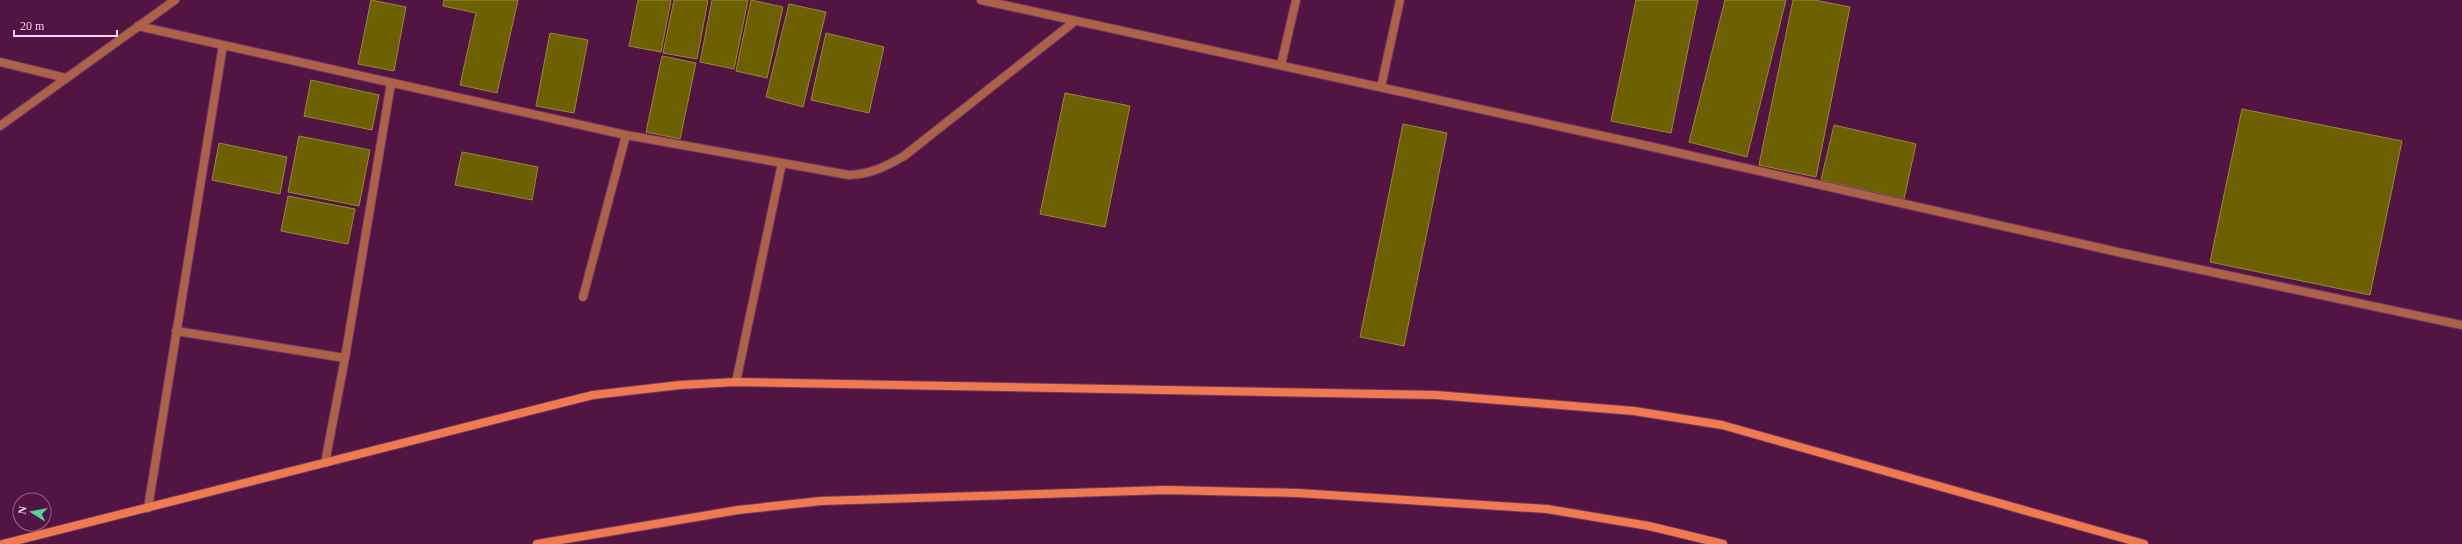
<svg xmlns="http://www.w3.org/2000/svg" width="2462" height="544" viewBox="0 0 2462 544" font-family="'Times New Roman',serif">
	<rect width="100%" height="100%" fill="#521442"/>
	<path fill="#6d6001" stroke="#998a33" d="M371,0l35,7 -12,64 -36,-7z
		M444,0h74l-21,93 -37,-8 16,-72 -33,-7z
		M638,0h33l-10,52 -32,-6z
		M674,0h34l-11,59 -34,-6z
		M712,0h36l-14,69 -34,-7z
		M751,0l32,7 -16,71 -31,-7z
		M1636,0h62l-27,133 -60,-12z
		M1725,0h61l-39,157 -58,-15z
		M1793,0h21l36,7 -34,170 -57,-12z
		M789,4l37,8 -23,95 -37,-10z
		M550,33l38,7 -14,73 -38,-7z
		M826,33l58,14 -15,66 -58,-13z
		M662,56l34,7 -16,76 -34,-7z
		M311,80l68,15 -7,35 -68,-14z
		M1065,93l65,13 -25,121 -65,-13z
		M2242,109l160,32 -32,154 -160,-33z
		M1403,124l44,9 -43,213 -44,-9z
		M1834,125l82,19 -12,55 -83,-19z
		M299,136l71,14 -11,56 -71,-14z
		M219,143l68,14 -7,37 -68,-14z
		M462,152l76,15 -6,33 -77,-15z
		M288,196l67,13 -7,35 -67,-13z"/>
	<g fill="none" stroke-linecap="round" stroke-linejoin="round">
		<g stroke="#703661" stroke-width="10">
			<path id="lane" d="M0,62l66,16"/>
		</g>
		<g stroke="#703661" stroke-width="10">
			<path id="street" d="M981,0l654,143 487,110 340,72
				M138,26l488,109 223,40c22,-1 36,-8 55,-19l171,-135
				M1281,65l15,-65
				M1381,87l19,-87
				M0,126l175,-126
				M583,297l43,-162
				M176,331l169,27 -20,105
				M345,358l46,-275
				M736,382l46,-219
				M148,508l75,-463"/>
		</g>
		<g stroke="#703661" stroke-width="10">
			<path id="secondary" d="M3,544l590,-149 87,-10 56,-3 700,13 198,16 88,14 422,119
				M537,544l201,-34 83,-9 345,-11 132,3 249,16 102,17 74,18"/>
		</g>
		<use href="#lane" stroke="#ab6248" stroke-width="8"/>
		<use href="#street" stroke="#ab6248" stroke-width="8"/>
		<use href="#secondary" stroke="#ef7a50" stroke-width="8"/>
	</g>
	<g transform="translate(32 512) rotate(281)"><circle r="19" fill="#521442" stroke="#956086"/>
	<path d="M0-3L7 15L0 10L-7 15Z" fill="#52d397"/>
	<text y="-6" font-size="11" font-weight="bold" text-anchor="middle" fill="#fad3ec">N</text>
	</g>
	<path d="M14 30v6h103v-6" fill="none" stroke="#fad3ec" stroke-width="2"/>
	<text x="20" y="30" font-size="12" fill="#fad3ec" stroke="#521442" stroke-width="3" paint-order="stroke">20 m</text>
</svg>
